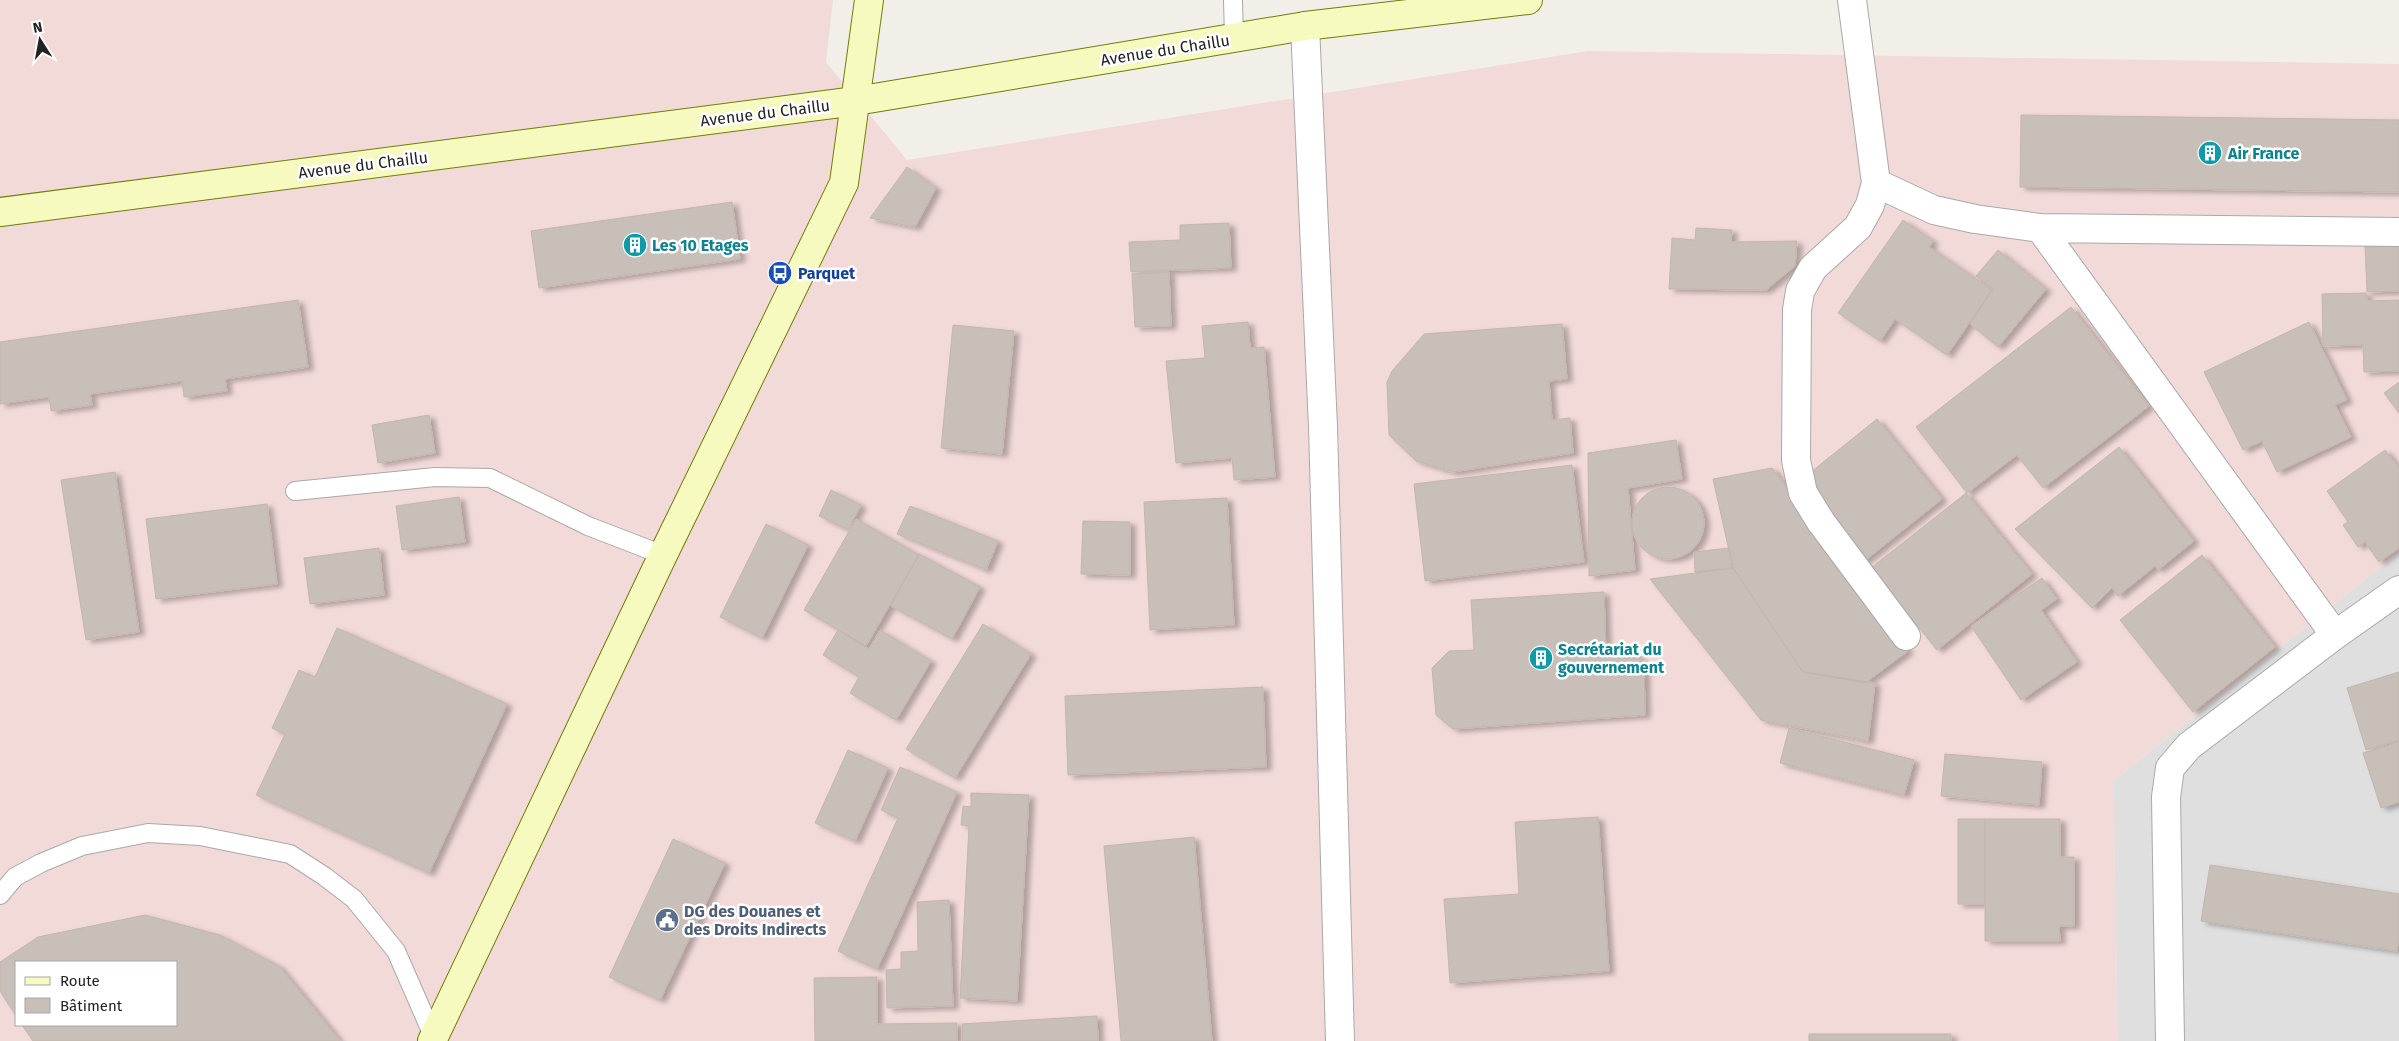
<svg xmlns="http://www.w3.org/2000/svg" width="2399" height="1041" viewBox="0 0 2399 1041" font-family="'Fira Sans',sans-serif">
	<defs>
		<filter id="shadow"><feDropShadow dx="5.5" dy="3" stdDeviation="2.5" flood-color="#0004"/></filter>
	</defs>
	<rect width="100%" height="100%" fill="#f2efe9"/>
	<path fill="#e0dfdf" d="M2399,552v489h-281l-5,-260z"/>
	<path fill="#f2dad9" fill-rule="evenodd" d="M0,0h833l-7,62 81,98 681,-109 811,13v488l-286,229 5,260h-2118zM16,962h160v63h-160z"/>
	<path fill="#c7bfb8" stroke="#c4b6ab" filter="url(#shadow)" d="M2021,115l378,5v72l-379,-5z
		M907,167l29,21 -21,39 -45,-9z
		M732,202l8,57 -201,29 -8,-57z
		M1903,220l30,21 -4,6 63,43 -45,65 -52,-36 -15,22 -42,-28z
		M1229,223l2,45 -100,4 -2,-30 51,-2v-15z
		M1696,228l36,2 -1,12 66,-1 -2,25 -29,24 -97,-1 3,-51 23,2z
		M2399,246v45l-32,1 -2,-45z
		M1998,250l48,39 -48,58 -28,-23 23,-35 -17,-13z
		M1169,272l2,54 -36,1 -3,-53z
		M2366,293l1,8 32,-1v71l-35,1 -1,-27 -40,1 -1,-52z
		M298,300l10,67 -83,12 2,12 -43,6 -2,-16 -92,13 2,11 -41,6 -2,-14 -49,7v-62z
		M2071,307l78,99 -106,82 -26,-33 -50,38 -51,-66z
		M1248,322l2,26 14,-1 11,130 -41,3 -2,-22 -56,5 -10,-102 39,-3 -3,-32z
		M2309,322l38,78 -12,5 16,32 -74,35 -15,-31 -19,9 -39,-78z
		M1562,324l5,55 -18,2 3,39 18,-2 3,35 -120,19 -37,-11 -27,-26 -2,-53 5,-11 32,-37z
		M953,325l61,6 -12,123 -61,-6z
		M2399,382v31l-15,-20z
		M429,415l6,38 -57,10 -6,-38z
		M1877,419l65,80 -79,63 -62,-82z
		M1676,440l6,39 -54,9 7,82 -46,6 -1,-123z
		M2119,447l75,94 -36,29 -3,-4 -37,30 -6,-8 -20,20 -77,-79z
		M2385,450l13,17 1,-1v82l-20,14 -14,-20 -7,5 -15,-22 5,-3 -21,-31z
		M1572,465l12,97 -159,19 -11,-97z
		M1772,468l136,183 -43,32 -62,-11 -70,-104 -20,-89z
		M115,472l24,160 -53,8 -25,-160z
		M1632 523a36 36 0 1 1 72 0a36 36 0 1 1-72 0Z
		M831,490l30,15 -13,25 -29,-14z
		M1966,493l66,81 -95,76 -66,-82z
		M459,497l6,45 -63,8 -6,-44z
		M1227,498l7,127 -84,5 -6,-128z
		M267,504l10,80 -121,15 -10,-80z
		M910,506l88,35 -12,29 -89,-36z
		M856,519l63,36 -53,91 -62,-36z
		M1083,521l47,1v53l-49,-1z
		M766,524l42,21 -46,93 -42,-21z
		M379,548l5,47 -74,9 -6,-46z
		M1729,548l4,20 -38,4 -1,-20z
		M919,554l61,33 -28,52 -61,-33z
		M2202,555l73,92 -82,65 -73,-92z
		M1733,568l70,104 72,11 -7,58 -107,-21 -111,-141z
		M2042,578l15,21 -16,11 36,52 -56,38 -50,-74z
		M1604,592l2,61 26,-2 12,11 1,53 -192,14 -17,-14 -4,-47 17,-17 25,-1 -3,-50z
		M983,624l48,30 -76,124 -49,-29z
		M337,628l170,76 -78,169 -173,-78 29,-61 -13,-6 27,-58 16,7z
		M838,630l31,19 11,-19 51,31 -35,59 -46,-27 9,-16 -36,-22z
		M2399,672v68l-33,10 -19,-62z
		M1263,687l3,80 -198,8 -3,-79z
		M1789,728l125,32 -10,35 -124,-32z
		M2399,742v60l-18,6 -18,-55z
		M848,750l40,18 -33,73 -40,-18z
		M1945,754l97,8 -3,43 -98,-9z
		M900,767l57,25 -80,177 -39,-18 60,-133 -17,-8z
		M971,793l58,2 -12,206 -57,-3 9,-172 -8,-1 2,-19 8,1z
		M1598,817l11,154 -159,12 -6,-84 75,-5 -4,-72z
		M1958,819h27v85h-27z
		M1985,819h75v38h14v69h-15l1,15h-75z
		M1194,837l18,204h-91l-17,-195z
		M673,839l52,24 -65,137 -51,-23z
		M2210,865l189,29v42l-2,15 -196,-30z
		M949,900l4,106 -66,2 -1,-38 15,-1v-17l17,-1 -1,-49z
		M145,915l75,20 59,31 61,75h-307l-11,-16h154v-63h-160v54l-16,-25v-29l38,-25z
		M877,977v47l80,-1v18h-142l-1,-63z
		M1097,1016l1,25h-136v-17z
		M1809,1034h142v7h-142z"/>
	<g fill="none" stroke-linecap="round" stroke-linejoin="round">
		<g stroke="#a9a9a9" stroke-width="20">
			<path id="lane" d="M1233,0l1,38
				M295,491l140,-14 55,1 98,48 75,29
				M0,895l15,-18 26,-14 41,-17 66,-13 52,3 90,18 34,22 30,23 42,52 38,87"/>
		</g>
		<g stroke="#a9a9a9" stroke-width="30">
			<path id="street" d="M1852,0l24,183 -6,22 -12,22 -45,41 -13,23 -3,19 -1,150 7,33 18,29 85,114
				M1305,26l18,401 17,614
				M1876,183l58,27 41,9 65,9 359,4
				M2040,228l295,407
				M2170,1041l-4,-244 4,-29 19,-22 146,-111 64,-45"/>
		</g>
		<g stroke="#707d05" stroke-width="30">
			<path id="secondary" d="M0,212l856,-111 449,-75 223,-26
				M432,1041l231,-486 181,-372 25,-183"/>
		</g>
		<use href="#lane" stroke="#fff" stroke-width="18"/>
		<use href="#street" stroke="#fff" stroke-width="28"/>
		<use href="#secondary" stroke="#f7fabf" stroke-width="28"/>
	</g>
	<defs>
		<g id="building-disc" transform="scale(1.25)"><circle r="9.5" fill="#0f9aa8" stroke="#fff"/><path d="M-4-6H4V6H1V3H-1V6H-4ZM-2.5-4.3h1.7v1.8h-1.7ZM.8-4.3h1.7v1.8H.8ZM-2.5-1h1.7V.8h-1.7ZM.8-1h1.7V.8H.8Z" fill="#fff"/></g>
		<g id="bus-disc" transform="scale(1.25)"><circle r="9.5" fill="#1a4fb4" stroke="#fff"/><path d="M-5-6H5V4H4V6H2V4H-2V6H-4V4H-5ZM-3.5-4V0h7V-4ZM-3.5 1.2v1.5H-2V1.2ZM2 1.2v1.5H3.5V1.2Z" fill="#fff"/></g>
		<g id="civic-disc" transform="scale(1.25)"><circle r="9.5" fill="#5c6f8a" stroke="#fff"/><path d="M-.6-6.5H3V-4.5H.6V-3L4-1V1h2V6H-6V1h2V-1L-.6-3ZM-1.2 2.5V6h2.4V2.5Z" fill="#fff"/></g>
	</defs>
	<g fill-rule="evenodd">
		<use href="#building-disc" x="2210" y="153"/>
		<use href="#building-disc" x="635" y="245"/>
		<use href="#bus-disc" x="780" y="273"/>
		<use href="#building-disc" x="1541" y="658"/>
		<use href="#civic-disc" x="667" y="920"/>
	</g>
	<g text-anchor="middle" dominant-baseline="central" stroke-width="5" stroke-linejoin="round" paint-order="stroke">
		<g font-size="16" fill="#222" stroke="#fff">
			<text transform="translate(1165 50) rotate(-9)">Avenue du Chaillu</text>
			<text transform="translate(765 113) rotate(-7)">Avenue du Chaillu</text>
			<text transform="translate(363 165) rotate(-7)">Avenue du Chaillu</text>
		</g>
		<g font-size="16" font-weight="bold" fill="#0d838f" stroke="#fff" text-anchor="start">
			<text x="2228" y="153">Air France</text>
			<text x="652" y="245">Les 10 Etages</text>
			<text x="1558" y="649">Secrétariat du<tspan x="1558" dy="18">gouvernement</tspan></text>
		</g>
		<g font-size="16" font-weight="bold" fill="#164399" stroke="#fff" text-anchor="start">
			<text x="798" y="273">Parquet</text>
		</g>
		<g font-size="16" font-weight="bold" fill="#4e5e75" stroke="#fff" text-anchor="start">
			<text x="684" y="911">DG des Douanes et<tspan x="684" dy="18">des Droits Indirects</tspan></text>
		</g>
	</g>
	<rect x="15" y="961" width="162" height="65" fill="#ffffff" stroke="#a7a7a7"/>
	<rect x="25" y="977" width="25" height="8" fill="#f7fabf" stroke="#a7a7a7"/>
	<text x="60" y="986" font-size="15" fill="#222222">Route</text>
	<rect x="25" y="998" width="25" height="15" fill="#c7bfb8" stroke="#a7a7a7"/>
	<text x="60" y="1011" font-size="15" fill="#222222">Bâtiment</text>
	<g transform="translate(40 40) rotate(349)" stroke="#ffffff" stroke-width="4" paint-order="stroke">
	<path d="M0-4L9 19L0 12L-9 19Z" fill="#222222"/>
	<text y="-8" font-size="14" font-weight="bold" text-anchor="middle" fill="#222222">N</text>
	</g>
</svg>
